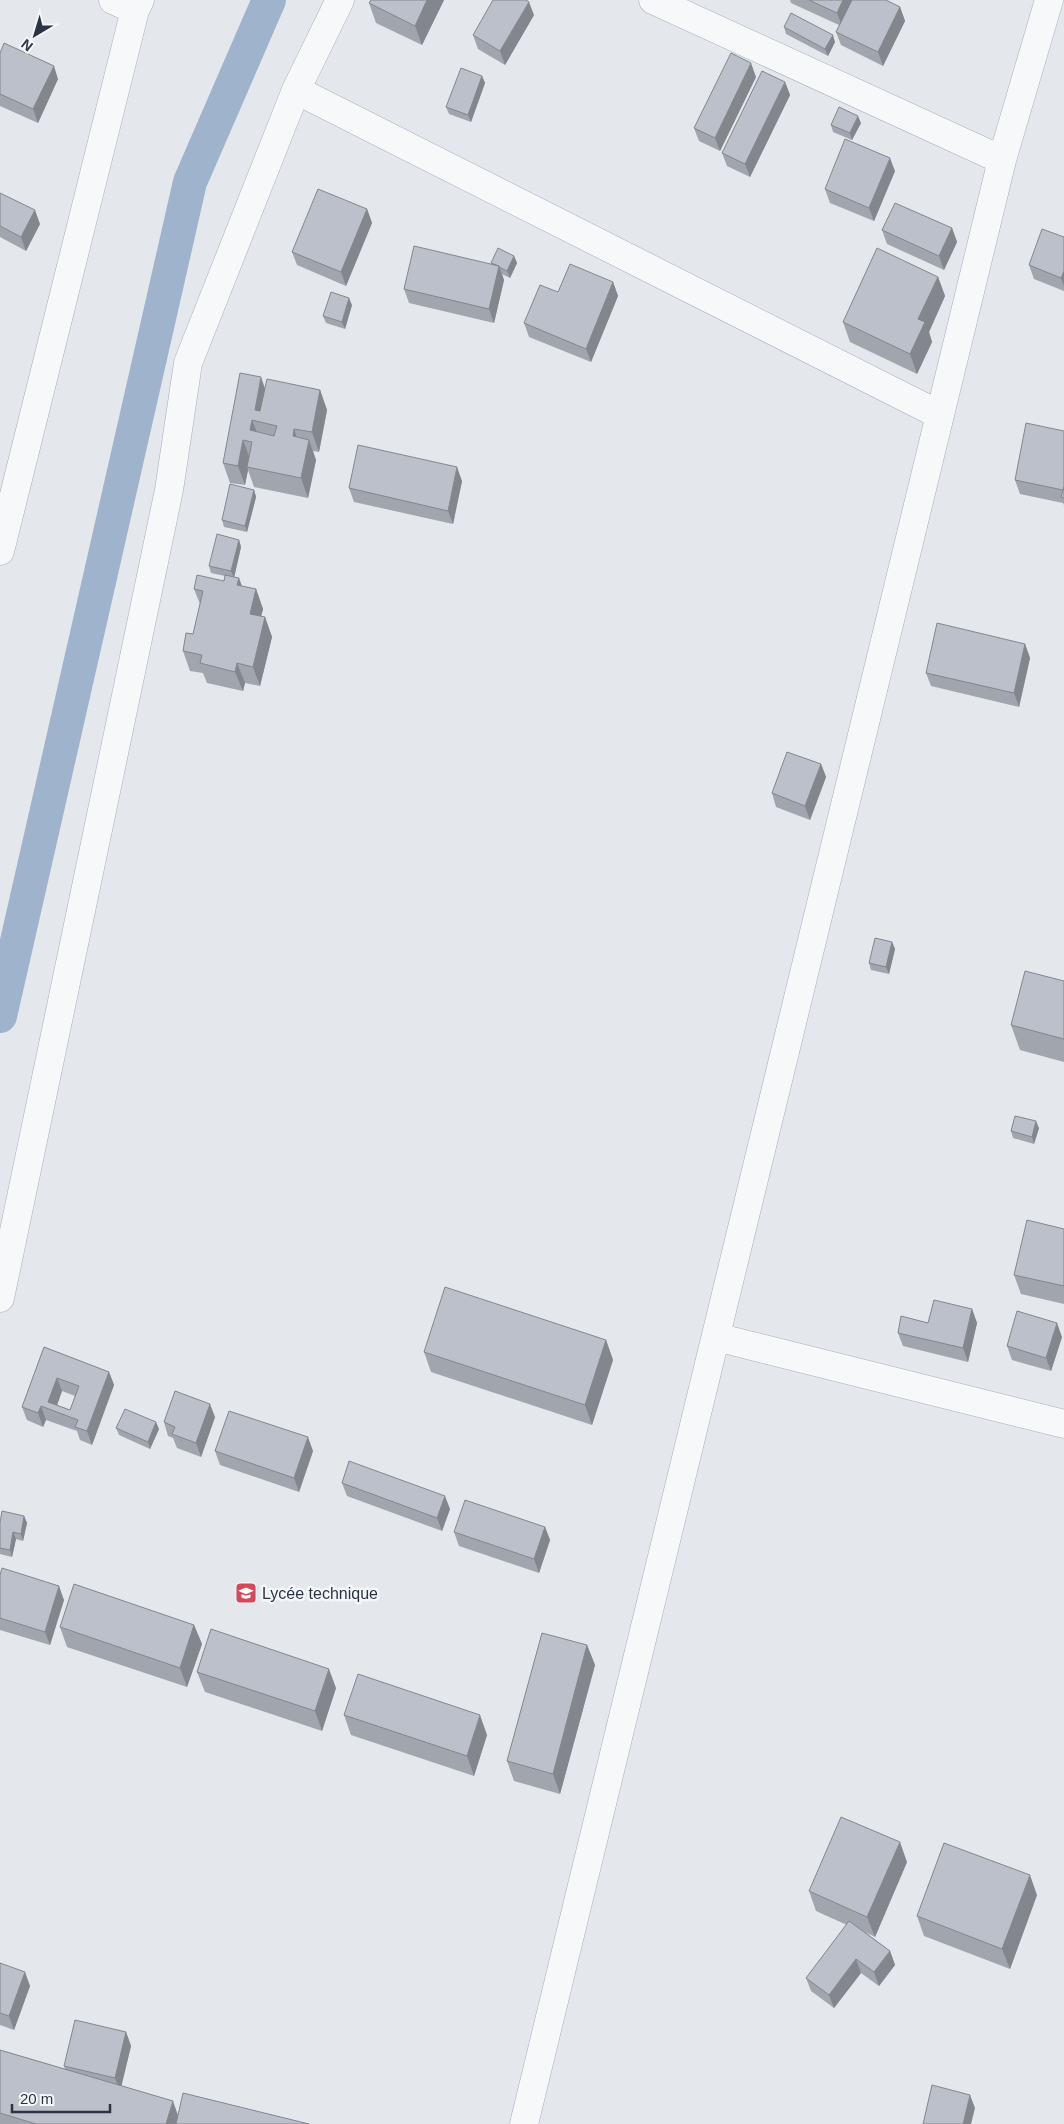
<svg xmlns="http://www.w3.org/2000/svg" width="1064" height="2124" viewBox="0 0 1064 2124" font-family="Helvetica,sans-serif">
	<rect width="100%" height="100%" fill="#e4e7ec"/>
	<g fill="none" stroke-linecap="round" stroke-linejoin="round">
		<path stroke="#9fb4cc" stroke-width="34" d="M0,1016l190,-834 79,-182"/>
		<g stroke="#a9aeb7" stroke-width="29">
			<path id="street" d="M113,0l22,10
				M653,0l349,160
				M296,90l644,325
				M0,551l135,-541 5,-10
				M0,1298l169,-808 19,-127 108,-273 44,-90
				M716,1337l348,87
				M524,2124l478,-1964 47,-160"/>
		</g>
		<use href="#street" stroke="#f7f8fa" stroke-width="28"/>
	</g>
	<path fill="#a1a5ae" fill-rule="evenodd" d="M444,0l-22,45 -46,-22 -7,-20z
		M790,0h96l14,7 5,14 -22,45 -42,-21 -5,-13 3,-7 -48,-22z
		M534,15l-29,50 -27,-16 -5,-14z
		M784,27l51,15 -7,14 -42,-22z
		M0,53l58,26 -20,44 -38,-17z
		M482,76l3,7 -14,39 -22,-8 -3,-7z
		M756,77l-36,74 -21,-10 -5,-13z
		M785,82l5,13 -40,82 -23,-11 -5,-13z
		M861,123l-9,17 -19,-8 -2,-7z
		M895,171l-21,50 -44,-18 -5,-14z
		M0,193l40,31 -14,27 -26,-14z
		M367,209l5,14 -26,63 -49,-21 -5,-13z
		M952,228l5,14 -13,28 -57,-26 -5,-14z
		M1064,237v54l-30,-12 -5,-14z
		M514,256l3,7 -7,15 -8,-4 2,6 -10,43 -85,-20 -5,-14 88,-25 -1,-1z
		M938,277l7,19 -16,36 3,10 -15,32 -67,-32 -7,-20z
		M613,282l5,14 -27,66 -62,-25 -5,-14 34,-31z
		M352,305l-7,24 -19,-6 -3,-7z
		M265,388l55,2 7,20 -8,42 -6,-1 3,9 -8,38 -54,-11 -6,-17 -3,15 -15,-2 -7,-20z
		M1064,431v74l-1,-2 -43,-9 -5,-14z
		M462,481l-9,43 -99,-22 -5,-14z
		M254,490l2,7 -9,35 -23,-5 -2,-7z
		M239,540l2,7 -7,30 8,9 14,3 7,20 -2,7 4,1 7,20 -12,49 -15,-3 -2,8 -36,-8 -4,-10 -13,-2 -7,-20 10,-17 7,-30 -6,-15 30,-8 1,-5 -14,-3 -2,-7z
		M1025,644l5,14 -11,49 -88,-21 -5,-13z
		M821,764l5,13 -16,43 -34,-13 -4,-14z
		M892,942l3,7 -6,25 -18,-4 -2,-7z
		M1064,981v81l-44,-12 -9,-25z
		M1039,1128l-5,16 -21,-6 -2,-7z
		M1064,1229v75l-43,-10 -7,-19z
		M972,1309l5,14 -9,39 -65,-16 -5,-13z
		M1062,1337l-11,34 -39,-11 -5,-14z
		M606,1340l7,20 -21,65 -161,-53 -7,-20z
		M44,1347l65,25 5,13 -22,60 -12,-5 -3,-9 -31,-11 -3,7 -16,-7 -5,-13zM62,1391l13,5 -5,14 -13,-5z
		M215,1417l-14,40 -24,-9 -4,-10 -5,-2 -4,-14z
		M116,1428l43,1 -9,20 -31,-14z
		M215,1451h98l-14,41 -79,-27z
		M342,1483l108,26 -8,22 -95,-35z
		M24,1516l3,7 -4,18 -7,-2 -4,18 -12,-3v-31z
		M545,1527l5,13 -11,33 -80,-27 -5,-14z
		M0,1575l64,25 -14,45 -50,-15z
		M194,1625l8,19 -15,43 -120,-40 -7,-20z
		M587,1645l8,20 -35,129 -46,-13 -7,-20z
		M197,1672l139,16 -14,43 -117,-39z
		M344,1715l143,20 -13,41 -123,-41z
		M907,1862l-32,75 -10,-5 25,19 5,14 -16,21 -18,-13 -27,35 -23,-17 -5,-13 41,-53 -31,-14 -7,-20z
		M1037,1895l-27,74 -86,-33 -7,-20z
		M0,1963l30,23 -16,44 -14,-5z
		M126,2032l5,14 -10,40 57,29 131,9h-309v-74l65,19 -1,-3z"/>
	<path fill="#83868d" d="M427,0h17l-22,45 -7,-19z
		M843,0h11l-12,26 -5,-13z
		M529,2l5,13 -29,50 -5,-14z
		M900,7l5,14 -22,45 -5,-14z
		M833,35l2,7 -7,14 -3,-7z
		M751,63l5,14 -36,74 -5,-13z
		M54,66l4,13 -20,44 -5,-14z
		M482,76l3,7 -14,39 -3,-7z
		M785,82l5,13 -40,82 -5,-13z
		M858,116l3,7 -9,17 -2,-7z
		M890,158l5,13 -21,50 -5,-13z
		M367,209l5,14 -26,63 -5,-14z
		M35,210l5,14 -14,27 -5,-14z
		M952,228l5,14 -13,28 -5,-14z
		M514,256l3,7 -7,15 -3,-7z
		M499,266l5,14 -10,43 -5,-14z
		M1064,271v15l-3,-8z
		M938,277l7,19 -16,36 3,10 -15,32 -7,-20 8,-35z
		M613,282l5,14 -27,66 -5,-13z
		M349,298l3,7 -7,24 -3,-7z
		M261,377l7,20 -4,26 -9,-13z
		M320,390l7,20 -8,42 -7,-20z
		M252,420l8,20 -10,-10z
		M294,429l7,20 -8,-13z
		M243,440l7,19 -3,8 1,3 -3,15 -7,-19z
		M309,440l7,20 -8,38 -7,-20z
		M457,467l5,14 -9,43 -5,-13z
		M254,490l2,7 -9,35 -2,-6z
		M239,540l2,7 -7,31 -3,-7z
		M239,578l7,19 -9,-12z
		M256,589l7,20 -6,24 -7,-19z
		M265,617l7,20 -12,49 -7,-19z
		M1025,644l5,14 -11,49 -5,-14z
		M237,663l8,20 -2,8 -8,-19z
		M821,764l5,13 -16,43 -5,-14z
		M892,942l3,7 -6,25 -3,-7z
		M1036,1121l3,7 -5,16 -2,-7z
		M972,1309l5,14 -9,39 -5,-14z
		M1057,1323l5,14 -11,34 -5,-13z
		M606,1340l7,20 -21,65 -7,-20z
		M109,1372l5,13 -22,60 -5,-14z
		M57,1378l5,13 -7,20 -7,-9z
		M210,1404l5,13 -14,40 -5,-14z
		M41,1406l5,14 -3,7 -5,-14z
		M156,1422l3,7 -9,20 -2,-7z
		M308,1437l5,14 -14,41 -5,-14z
		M445,1496l5,13 -8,22 -5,-13z
		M24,1516l3,7 -4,18 -2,-7z
		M545,1527l5,13 -11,33 -5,-14z
		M13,1532l3,7 -4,18 -2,-7z
		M59,1586l5,14 -14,45 -5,-13z
		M194,1625l8,19 -15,43 -7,-19z
		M587,1645l8,20 -35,129 -7,-20z
		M329,1669l7,19 -14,43 -7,-20z
		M480,1715l7,20 -13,41 -7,-20z
		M900,1842l7,20 -32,75 -8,-20z
		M1030,1875l7,20 -27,74 -8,-20z
		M890,1951l5,14 -16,21 -5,-14z
		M856,1959l5,14 -27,35 -5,-13z
		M25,1972l5,14 -16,44 -5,-14z
		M126,2032l5,14 -11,46 -5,-14z
		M970,2095l5,13 -4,16h-8z
		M173,2101l8,23h-15z"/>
	<path fill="#bbc0ca" stroke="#83868d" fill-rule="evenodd" d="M371,0h56l-12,26 -46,-23z
		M493,0h33l3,2 -29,49 -27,-16z
		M809,0h34l-6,13z
		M852,0h34l14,7 -22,45 -42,-20z
		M791,13l42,22 -8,14 -41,-22z
		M4,43l50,23 -21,43 -33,-15v-41z
		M731,53l20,10 -36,75 -21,-10z
		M461,68l21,8 -14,39 -22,-8z
		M762,71l23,11 -40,82 -23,-11z
		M839,107l19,9 -8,17 -19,-8z
		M845,139l45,19 -21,50 -44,-19z
		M318,189l49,20 -26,63 -49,-20z
		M0,193l35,17 -14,27 -21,-11z
		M895,203l57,25 -13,28 -57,-26z
		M1042,229l22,8v34l-3,7 -32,-13z
		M414,246l85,20 -10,43 -85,-20z
		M498,248l16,8 -7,15 -8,-4v-1l-8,-3z
		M877,248l61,29 -20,42 7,3 -15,32 -67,-32z
		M570,264l43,18 -27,67 -62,-26 16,-38 18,7z
		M331,292l18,6 -7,24 -19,-6z
		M240,373l21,4 -6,33 5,1 7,-32 53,11 -8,42 -18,-3 -1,7 16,4 -8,38 -54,-11 5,-25 -9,-2 -5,26 -15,-3zM252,420l25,6 -3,10 -24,-6z
		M1026,423l38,8v56l-1,3 -48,-10z
		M358,445l99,22 -9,44 -99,-23z
		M230,484l24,6 -9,36 -23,-6z
		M1064,487v11l-3,-1z
		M217,534l22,6 -8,31 -22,-5z
		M197,575l27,6 1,-6 14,3 -2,7 19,4 -6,25 15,3 -12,50 -16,-4 -2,9 -35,-9 2,-8 -19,-4 3,-18 7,1 10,-43 -9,-2z
		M937,623l88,21 -11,49 -88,-20z
		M787,752l34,12 -16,42 -33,-13z
		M875,938l17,4 -6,25 -17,-4z
		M1025,971l39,10v58l-53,-14z
		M1015,1116l21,5 -4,16 -21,-6z
		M1027,1220l37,9v57l-50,-11z
		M445,1287l161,53 -21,65 -161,-53z
		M934,1300l38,9 -9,39 -65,-15 3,-17 27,7z
		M1017,1311l40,12 -11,35 -39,-12z
		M44,1347l65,25 -22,59 -12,-4 3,-7 -37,-14 -3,7 -16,-6zM57,1378l22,8 -9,24 -22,-8z
		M175,1391l35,13 -14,39 -24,-9 3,-7 -11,-5z
		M125,1409l31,13 -8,20 -32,-14z
		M229,1411l79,26 -14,41 -79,-27z
		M349,1461l96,35 -8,22 -95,-35z
		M465,1500l80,27 -11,32 -80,-27z
		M2,1511l22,5 -3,18 -8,-2 -3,18 -10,-2v-25z
		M2,1568l57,18 -14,46 -45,-14v-43z
		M74,1584l120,41 -14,43 -120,-41z
		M211,1629l118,40 -14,42 -118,-39z
		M542,1633l45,12 -34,129 -46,-13z
		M358,1674l122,41 -13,41 -123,-41z
		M841,1817l59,25 -33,75 -58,-26z
		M944,1843l86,32 -28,74 -85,-33z
		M849,1921l41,30 -16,21 -18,-13 -27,36 -23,-17z
		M0,1963l25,9 -16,44 -9,-3z
		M75,2020l51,12 -11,46 -51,-12z
		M0,2050l173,51 -7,23h-130l-36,-11z
		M932,2085l38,10 -7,29h-40z
		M183,2093l126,31h-133z"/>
	<defs>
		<g id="school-square" transform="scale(1.125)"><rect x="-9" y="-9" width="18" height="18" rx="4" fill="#d1495b" stroke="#f4f6f9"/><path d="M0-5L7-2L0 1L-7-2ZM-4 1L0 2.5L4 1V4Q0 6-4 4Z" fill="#fff"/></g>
	</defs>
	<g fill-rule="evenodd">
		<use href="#school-square" x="246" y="1593"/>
	</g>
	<g text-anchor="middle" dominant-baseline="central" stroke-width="5" stroke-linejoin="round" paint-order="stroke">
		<g font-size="16" fill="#2b3445" stroke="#f4f6f9" text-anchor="start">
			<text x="262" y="1593">Lycée technique</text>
		</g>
	</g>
	<g transform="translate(35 35) rotate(218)" stroke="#f4f6f9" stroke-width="4" paint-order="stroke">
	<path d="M0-4L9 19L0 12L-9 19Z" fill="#2b3445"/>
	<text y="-8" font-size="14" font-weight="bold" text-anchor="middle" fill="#2b3445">N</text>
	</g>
	<path d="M12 2104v8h98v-8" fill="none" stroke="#2b3445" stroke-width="2.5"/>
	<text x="20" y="2104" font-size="15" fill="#2b3445" stroke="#f4f6f9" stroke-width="4" paint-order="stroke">20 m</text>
</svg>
